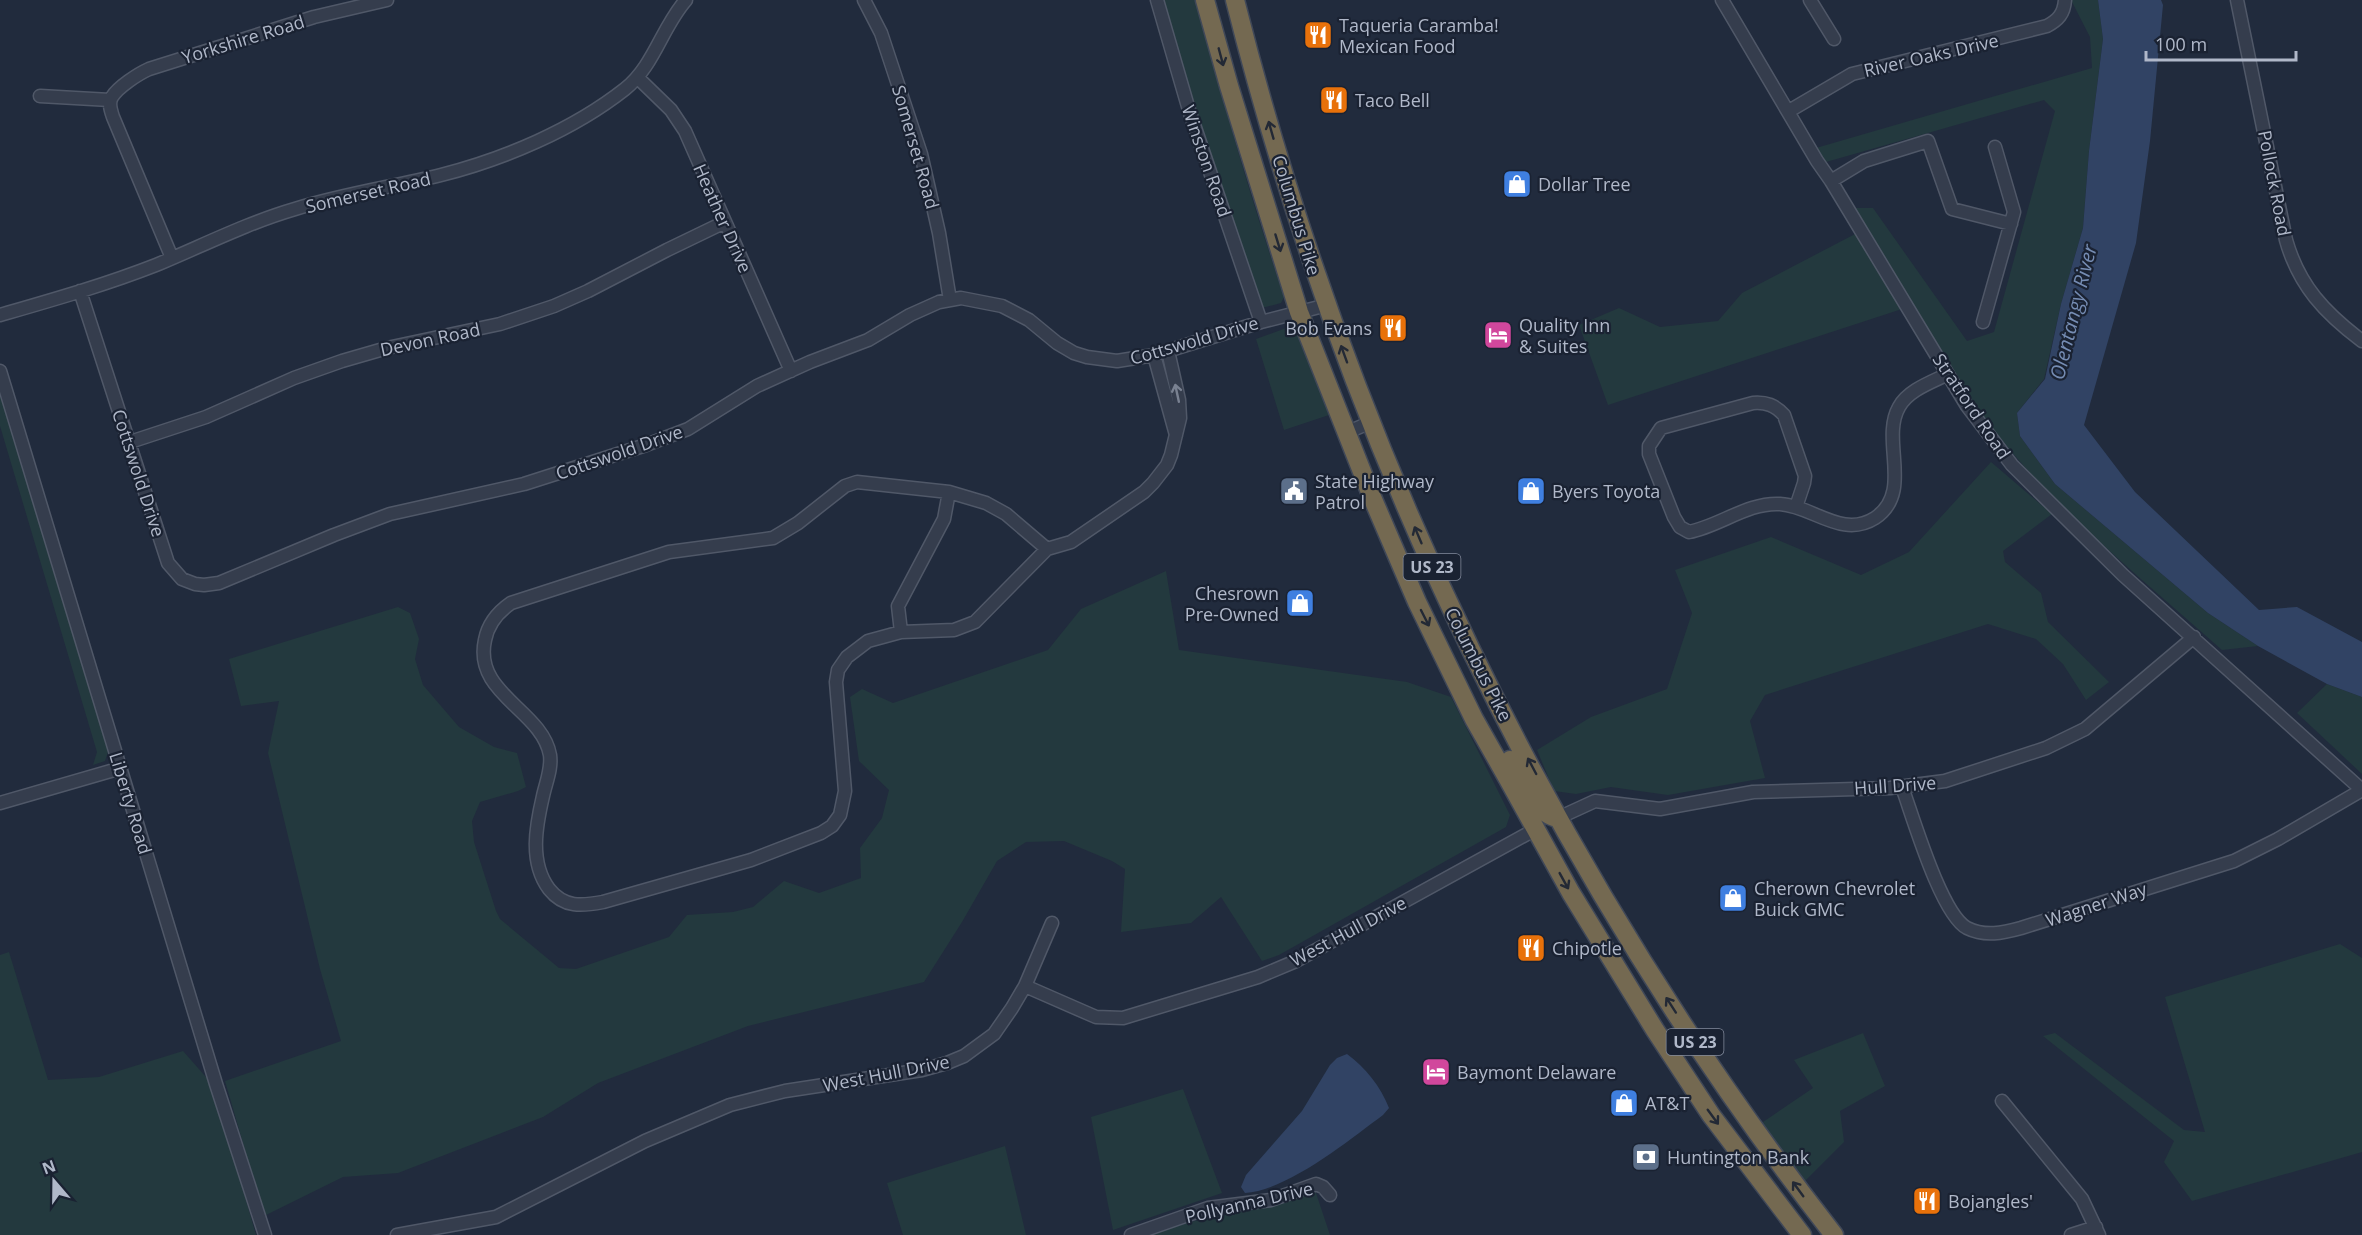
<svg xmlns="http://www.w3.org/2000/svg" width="2362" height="1235" viewBox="0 0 2362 1235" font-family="'Open Sans',sans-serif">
	<rect width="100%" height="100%" fill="#212b3d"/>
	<path fill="#23393e" d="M1164,0h33c25,100 54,199 87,297l-3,6 -19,5 -74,-222z
		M2071,0h27l5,39 -14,112 -6,77 -22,76 -17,75 -27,34 3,23 35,48 153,129 50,33 -36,4c-76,-68 -157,-132 -221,-211 -57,-70 -99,-153 -146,-231h18l94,133 27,-9 61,-221 -11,-11 -218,62 -10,-14 276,-80 -2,-31z
		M1857,233l45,76 -294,96 -29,-80 40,-17 41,19 58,-6 24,-28z
		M1289,327l7,2 33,86 -45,15 -28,-91z
		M0,393l109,356 -4,12 -12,4 4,-13 -97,-326z
		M1991,462l61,52 -49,37 2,11 36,31 7,29 61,60 -23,18 -23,-36 -27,-25 -48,-15 -223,71 -15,26 15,57 -97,17 -57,-8 -35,7 -22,-3 -17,-41 54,-33 76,-28 25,-76 -17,-43 96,-33 90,38 48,-23z
		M1166,571l13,79 228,32 44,15 59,118 -4,12 -227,128 -17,6 -41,-64 -30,26 -70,9 4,-63 -13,-8 -48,-20 -38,1 -29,19 -35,61 -38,60 -176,44 -150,57 -55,34 -145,56 -55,4 -79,39 -39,-135 116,-40 -21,-72 -52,-216 11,-52 -38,5 -12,-47 169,-52 12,6 9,26 -4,20 8,26 36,42 35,20 23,6 9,34 -8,4 -38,11 -8,19 2,21 22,69 4,8 59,49 17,1 93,-32 18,-22 46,-3 20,-5 31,-26 35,12 42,-15 -1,-30 22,-30 7,-28 -30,-29 -9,-64 12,-8 31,14 155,-53 33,-41z
		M2327,684l35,13v77l-65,-61z
		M2340,944l22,14v194l-170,49 -28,-39 10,-21 -131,-105 12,-3 129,97 21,2 -40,-135z
		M9,952l39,128 51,-3 84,-26 30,34 43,150h-256v-280z
		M1863,1033l22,53 -45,25 4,31 -40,40 -44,-58 53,-36 -19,-28z
		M1183,1089l39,104 -109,37 -22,-113z
		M1005,1146l21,89h-123l-16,-52z
		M1315,1190l15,45h-180l35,-12 73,-15z"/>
	<path fill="#314364" d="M2098,0h63l2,5 -13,136 -14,102 -52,182 51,67 124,118 38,-3 65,35v55l-35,-13 -69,-38 -50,-33 -153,-129 -35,-48 -3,-23 28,-34 16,-75 22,-76 6,-77 14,-112z
		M1347,1054c18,13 34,33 42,54l-6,7c-35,26 -95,75 -138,78l-4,-6 5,-12 56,-64 28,-46 7,-7z"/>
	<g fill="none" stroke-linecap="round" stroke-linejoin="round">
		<g stroke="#505868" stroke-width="15">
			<path id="minor" d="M864,0l17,33 40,121 18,79 11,67
				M1157,0l32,110 72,212
				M1722,0l95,161 14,20 136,225 45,59 111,110 239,215
				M1810,0l24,39
				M2237,0l49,240c13,46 39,73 76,101
				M638,78l33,32 14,21 106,240
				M40,96l70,4
				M1789,111l63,-37 195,-48c11,-6 17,-12 18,-26
				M1831,181l33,-20 64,-20 24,68 59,15
				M172,258l-59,-141c-2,-6 -5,-14 -1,-20 6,-10 26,-23 37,-28l165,-52 73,-17
				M80,291l88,272 14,16 13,5 9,1 15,-2 115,-48 56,-21 134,-30 122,-39 42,-16 69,-43 53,-24 58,-22 42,-25 29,-13 22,-4 41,8 27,14 28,23 17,10 13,4 30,4 37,-6 107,-33 66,-17
				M0,315c52,-15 105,-30 156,-50 46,-19 91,-42 139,-56 48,-15 97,-22 146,-34 63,-16 132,-45 184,-86 29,-23 37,-62 61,-89
				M1983,322l31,-110 -19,-65
				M1154,355l22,80
				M0,371l216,713 49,151
				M1346,433l25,-11
				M130,442l76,-25 88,-39 48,-17 45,-13 113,-24 54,-18 34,-15 79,-41 58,-28
				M1796,507l8,-24 1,-7 -21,-61c-9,-10 -18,-13 -31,-12l-92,25 -12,18v8l25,63 6,10 9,5c31,-6 59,-30 91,-28 33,2 62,35 95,14 39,-26 5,-78 24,-111 9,-17 33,-25 49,-33
				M1047,549l-41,-35 -20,-11 -37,-11 -92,-10 -12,4 -47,37 -25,15 -104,14 -158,51c-13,9 -23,21 -26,37 -12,54 57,70 65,115 2,14 -4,27 -7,41 -7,30 -14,66 6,93 15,19 33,17 54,13l148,-42 70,-27 11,-7 8,-11 5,-24 -9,-109 2,-12 9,-13 21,-16 33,-9 53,-2 21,-8 72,-73 24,-7 73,-50 9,-9 14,-18 4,-10 9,-37 -1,-18 -11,-49
				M901,632l-3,-26 46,-87 5,-27
				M1902,787c11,30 39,127 65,141 18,9 36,5 54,0l213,-67 44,-22 84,-49
				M0,803l121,-35
				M1558,818l37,-17 65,8 93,-17 137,-4 55,-7 101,-33 39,-19 109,-92
				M1025,986l71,31 27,1 135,-41 38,-16 240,-132
				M2002,1101l80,98 17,36
				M397,1235l99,-18 149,-76 85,-36 55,-14 137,-21 25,-7 17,-7 30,-22 18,-26 13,-22 27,-63
				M1131,1235l77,-27 63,-8 45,-16 7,3 7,8
				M2071,1235l25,-8"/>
		</g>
		<g stroke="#404858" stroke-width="21">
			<path id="highway" d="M1205,0l24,86 70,226 73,185 45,105 57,117 34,60 63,114 84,137 56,85 91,120
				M1235,0c112,445 316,873 599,1235
				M1510,760c9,16 26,52 44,57"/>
		</g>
		<use href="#minor" stroke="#353d4d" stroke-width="12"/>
		<use href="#highway" stroke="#746951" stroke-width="18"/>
	</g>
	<defs><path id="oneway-shaft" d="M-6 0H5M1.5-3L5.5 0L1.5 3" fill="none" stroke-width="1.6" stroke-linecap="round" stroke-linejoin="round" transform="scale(1.5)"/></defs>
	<g stroke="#232935">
		<use href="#oneway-shaft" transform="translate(1221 57) rotate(75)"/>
		<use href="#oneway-shaft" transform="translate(1271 130) rotate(-106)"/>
		<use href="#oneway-shaft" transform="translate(1278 243) rotate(73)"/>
		<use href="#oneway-shaft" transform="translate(1344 354) rotate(-110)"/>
		<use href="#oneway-shaft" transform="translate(1418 535) rotate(-113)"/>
		<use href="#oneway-shaft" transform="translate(1425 618) rotate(63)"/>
		<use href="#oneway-shaft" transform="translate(1532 766) rotate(-118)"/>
		<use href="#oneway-shaft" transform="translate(1564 881) rotate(61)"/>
		<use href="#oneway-shaft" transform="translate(1671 1005) rotate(-123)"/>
		<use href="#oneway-shaft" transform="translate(1713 1117) rotate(54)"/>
		<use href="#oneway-shaft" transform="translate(1798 1189) rotate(-126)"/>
	</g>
	<use stroke="#798191" href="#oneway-shaft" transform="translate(1177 393) rotate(-102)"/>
	<defs>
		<g id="restaurant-square" transform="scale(1.5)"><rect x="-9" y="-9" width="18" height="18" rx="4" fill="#e8710a" stroke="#1a2232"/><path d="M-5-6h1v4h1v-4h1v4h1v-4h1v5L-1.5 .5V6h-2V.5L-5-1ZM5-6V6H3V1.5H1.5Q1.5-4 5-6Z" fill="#fff"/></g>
		<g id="shop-square" transform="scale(1.5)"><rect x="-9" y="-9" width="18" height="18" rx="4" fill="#3f7fe0" stroke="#1a2232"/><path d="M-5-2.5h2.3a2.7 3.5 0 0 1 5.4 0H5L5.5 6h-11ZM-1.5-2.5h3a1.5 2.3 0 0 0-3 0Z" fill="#fff"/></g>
		<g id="hotel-square" transform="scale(1.5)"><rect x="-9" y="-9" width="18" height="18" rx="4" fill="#d1479c" stroke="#1a2232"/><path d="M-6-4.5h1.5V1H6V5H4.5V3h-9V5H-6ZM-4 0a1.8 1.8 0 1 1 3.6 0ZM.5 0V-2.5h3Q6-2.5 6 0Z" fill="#fff"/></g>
		<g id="civic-square" transform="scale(1.5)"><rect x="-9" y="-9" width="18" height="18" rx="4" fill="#5c6f8a" stroke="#1a2232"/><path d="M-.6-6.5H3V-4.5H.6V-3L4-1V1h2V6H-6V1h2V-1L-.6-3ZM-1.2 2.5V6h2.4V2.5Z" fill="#fff"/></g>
		<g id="bank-square" transform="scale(1.5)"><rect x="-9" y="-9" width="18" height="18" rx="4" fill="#5c6f8a" stroke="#1a2232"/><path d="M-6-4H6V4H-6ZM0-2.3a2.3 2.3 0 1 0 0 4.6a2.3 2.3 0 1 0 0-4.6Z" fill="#fff"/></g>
	</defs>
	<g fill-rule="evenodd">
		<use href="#restaurant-square" x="1318" y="35"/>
		<use href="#restaurant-square" x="1334" y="100"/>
		<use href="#shop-square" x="1517" y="184"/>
		<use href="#restaurant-square" x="1393" y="328"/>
		<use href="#hotel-square" x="1498" y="335"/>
		<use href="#civic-square" x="1294" y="491"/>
		<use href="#shop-square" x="1531" y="491"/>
		<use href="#shop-square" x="1300" y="603"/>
		<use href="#shop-square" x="1733" y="898"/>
		<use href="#restaurant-square" x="1531" y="948"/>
		<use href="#hotel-square" x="1436" y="1072"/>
		<use href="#shop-square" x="1624" y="1103"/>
		<use href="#bank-square" x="1646" y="1157"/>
		<use href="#restaurant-square" x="1927" y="1201"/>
	</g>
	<g text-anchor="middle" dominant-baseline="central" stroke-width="4.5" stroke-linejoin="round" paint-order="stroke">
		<g fill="#1a2232" stroke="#838b9c" stroke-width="1.5">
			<rect x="1403.5" y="554" width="57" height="26" rx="4.5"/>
			<rect x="1666.5" y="1029" width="57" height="26" rx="4.5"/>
		</g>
		<g font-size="16" font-weight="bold" fill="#b0b8c9">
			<text x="1432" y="567">US 23</text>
			<text x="1695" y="1042">US 23</text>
		</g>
		<g font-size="18" fill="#b0b8c9" stroke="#1a2232" text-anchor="start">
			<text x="1339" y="25">Taqueria Caramba!<tspan x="1339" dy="21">Mexican Food</tspan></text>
			<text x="1355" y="100">Taco Bell</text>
			<text x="1538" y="184">Dollar Tree</text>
			<text x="1519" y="325">Quality Inn<tspan x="1519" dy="21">&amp; Suites</tspan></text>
			<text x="1372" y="328" text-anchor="end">Bob Evans</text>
			<text x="1315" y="481">State Highway<tspan x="1315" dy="21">Patrol</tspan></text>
			<text x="1552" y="491">Byers Toyota</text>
			<text x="1279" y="593" text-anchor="end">Chesrown<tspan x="1279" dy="21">Pre-Owned</tspan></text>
			<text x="1754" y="888">Cherown Chevrolet<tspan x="1754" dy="21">Buick GMC</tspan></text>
			<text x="1552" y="948">Chipotle</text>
			<text x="1457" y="1072">Baymont Delaware</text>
			<text x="1645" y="1103">AT&amp;T</text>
			<text x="1667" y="1157">Huntington Bank</text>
			<text x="1948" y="1201">Bojangles'</text>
		</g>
		<g font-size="18" fill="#b0b8c9" stroke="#1a2232">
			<text transform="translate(243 39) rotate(-17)">Yorkshire Road</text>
			<text transform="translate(1931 55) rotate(-13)">River Oaks Drive</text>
			<text transform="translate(916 147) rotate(74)">Somerset Road</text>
			<text transform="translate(1207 161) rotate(71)">Winston Road</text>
			<text transform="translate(2275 183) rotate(79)">Pollock Road</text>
			<text transform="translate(368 192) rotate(-13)">Somerset Road</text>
			<text transform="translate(1297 215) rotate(73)">Columbus Pike</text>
			<text transform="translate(723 218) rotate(66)">Heather Drive</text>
			<text transform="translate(430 339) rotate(-12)">Devon Road</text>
			<text transform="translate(1194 340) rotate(-16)">Cottswold Drive</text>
			<text transform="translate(1972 406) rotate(56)">Stratford Road</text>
			<text transform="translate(619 452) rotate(-19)">Cottswold Drive</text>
			<text transform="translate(139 473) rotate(72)">Cottswold Drive</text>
			<text transform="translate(1479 664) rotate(63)">Columbus Pike</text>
			<text transform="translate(1895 785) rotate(-4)">Hull Drive</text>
			<text transform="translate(131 803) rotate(73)">Liberty Road</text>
			<text transform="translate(2096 904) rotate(-18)">Wagner Way</text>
			<text transform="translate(1348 931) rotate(-28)">West Hull Drive</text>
			<text transform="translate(886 1073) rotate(-11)">West Hull Drive</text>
			<text transform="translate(1249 1202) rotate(-13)">Pollyanna Drive</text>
		</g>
		<g font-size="20" font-style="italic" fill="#758cb3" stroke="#1a2232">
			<text transform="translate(2073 312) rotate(-76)">Olentangy River</text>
		</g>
	</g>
	<g transform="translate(54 1181) rotate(340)" stroke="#1a2232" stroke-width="4.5" paint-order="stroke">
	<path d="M0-4.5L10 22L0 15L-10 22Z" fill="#b0b8c9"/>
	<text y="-9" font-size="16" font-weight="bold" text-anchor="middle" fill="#b0b8c9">N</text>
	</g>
	<path d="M2146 51v9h150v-9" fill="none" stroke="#b0b8c9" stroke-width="3"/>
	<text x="2155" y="51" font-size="18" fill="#b0b8c9" stroke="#1a2232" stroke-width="4.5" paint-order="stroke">100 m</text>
</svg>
